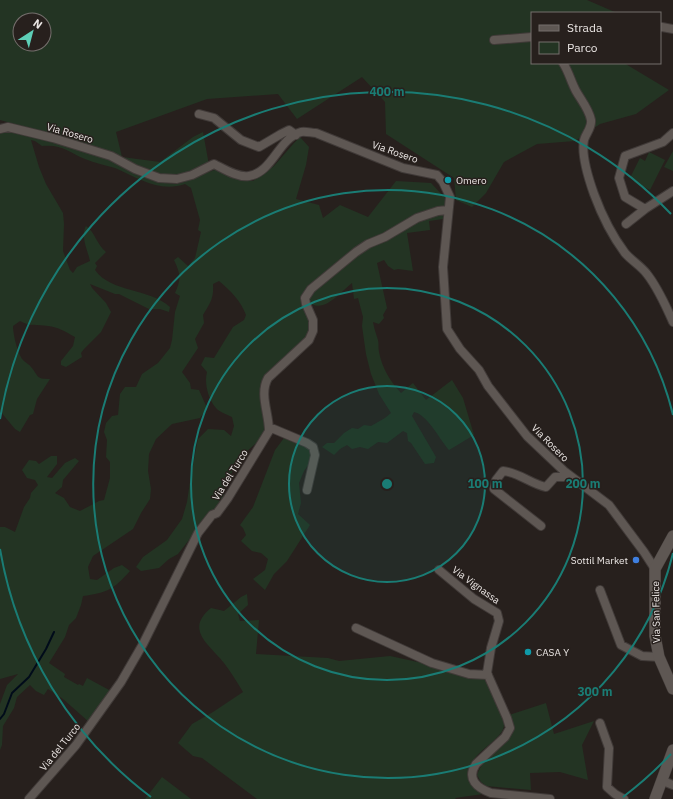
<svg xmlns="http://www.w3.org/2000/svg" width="673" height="799" viewBox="0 0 673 799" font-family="'IBM Plex Sans',sans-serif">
	<rect width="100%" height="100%" fill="#27201d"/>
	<path fill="#233423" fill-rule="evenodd" d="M0,0h587l30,13h-85v50h92l45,27 -33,24 -36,10 -25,17 -38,3 -33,18 -18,31 -14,14 -16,-7 -2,-22 -68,-44 -1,-32 -23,-25 -65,42 -19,-25 -71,5 -91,33 6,25 38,5 33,-25 10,-5 6,33 -32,12 -17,-1 -109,-42 -51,-14zM20,20h24v24h-24z
		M9,131l19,4 82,23 38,21 17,4 12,1 40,-15 11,3 8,6 17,3 21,-15 20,-23 6,-6 9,10 -3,18 -10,34 23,6 4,13 17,-13 28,12 28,-36 35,2 15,16 -3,20 -14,2 1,9 -23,3 6,38 -15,-2 -4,1 -6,-4 -4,-6 -7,3 10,45 -4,7 1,3 -5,6 -6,-2c1,6 3,12 5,18 1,4 0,8 1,12 3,16 11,29 22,41l12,-10 13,17 26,-20 11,18 11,37 -25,15c-9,-10 -22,-36 -35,-38l-2,4 24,41 -2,6 -9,1 -14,-21 -3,-2 -1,-8 -4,-2 -16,12 -9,-1 -10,7 -8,-2 -8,2 -5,-4 -7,4 -6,6 -12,-8 5,-4h7l10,-10 8,-5 6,1 6,-4 7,1 14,-8 6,-5 -12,-19 -8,-20 -5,-20 -4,-28 1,-9 -5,-19 -4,1 -2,-16c-12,9 -30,34 -45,17 6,-15 46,-45 61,-54 6,-3 14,-5 20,-8l-1,-4c-19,4 -33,16 -48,28 -14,12 -27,21 -37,37l9,25 -2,11 -19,20 -27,26 -3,10 7,28 -1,11 -5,9 -15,13 -12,16 -10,21v9l-8,14h-5l-33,42 -9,5 -10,9 -18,3 -5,-4 7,-10 24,-17 15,-21 5,-17 4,-27 7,-36 10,-10 16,1 7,6 3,-10 -2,-9c-4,-2 -13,-5 -16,-9 -8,-9 -12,-25 -9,-36l-6,-7 4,-8 9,1 19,-31 11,-7 2,-5c-5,-14 -16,-25 -27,-34l-6,3c1,15 -3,19 -10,31l1,8 -9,16 3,9 -16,24 8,11 1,6 8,1 8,18 -7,10 -28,6 -16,15 -7,15 -1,17 3,18 -1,10 -9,14 -8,16 -40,27 -5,11 2,12 7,1 17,-12 8,-3 8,6c-16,18 -23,22 -47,25l-2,9 -5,13 -7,7 -4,12 -16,26 16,11 -1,3 14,8 1,-1 4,2 4,-8 24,13 -22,31 -26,-23 -15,-10 -4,6 -8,-4 -6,-6 -13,12 -3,11 -11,18 -1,19 -2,5v-46l7,-19 11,-11 -18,5v-152h5l10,5 9,-25 6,-9 1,-5 7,-8 -3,-5 -8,-2 -5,-8 7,-10 7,1 3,3 12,-8h6v8l-10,13 5,1 13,-15 10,-5 4,3 -16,19 -1,7 -7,6 9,5 6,9 10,4 19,-10 5,-1 6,-22v-16l-4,-5 1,-17 -3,-8 2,-9 6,-7 6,-1 2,-21 5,-7h11l6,-13 16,-11 12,-15 2,-8 3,-28 5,-16 -5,-3c6,-14 6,-18 -1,-33l4,-3 10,9 7,-8 6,-26 -3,-2 2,-10 -9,-32 -6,-4c-25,9 -47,-6 -70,-16 -10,-3 -20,-5 -30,-9 -17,-7 -23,-15 -43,-13l-7,-5 -4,-1 8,27 7,17 17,29 1,11 -1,27 7,19 3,3 4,-6 13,-6c-2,-10 -10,-25 -4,-35 9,6 11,19 20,26l-11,11 2,3 -2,4c16,23 55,18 75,37l-1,5 -9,-3h-11l-30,-15h-4l-25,-10 2,4 14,15 5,9 -10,20 -17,17 -3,4 1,4 -16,10 -5,-2v-4l12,-15 2,-9c-9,-5 -17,-10 -27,-11 -11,-2 -18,1 -28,-5l-7,5c0,8 5,30 11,35 2,2 5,3 7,6 8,9 4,12 19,12l-13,20 -4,15 -3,1 -10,17 -5,-3 -15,-18v-279z
		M673,151v20l-9,-4z
		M649,152l16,8 -15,30 -16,-8v-2l-4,-2 10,-20 5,3z
		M284,438c11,3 22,4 28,14l-3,12 -5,7 -5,12 2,20 -3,11 12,11 -23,36 -13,13 -9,16 -12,-11 12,-9 3,-11 -7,-6 -9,-2 -11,-10 5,-6 -3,-7 -3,-3 13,-18 22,-57z
		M247,594l1,11 -10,9 2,7 19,-1 -3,34 72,4 11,3 51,-5 97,21c5,12 17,35 17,47 1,14 -28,26 -34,42 -1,3 -1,8 -1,12l14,16 -28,4 1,1h-199l-55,-41 -9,-2 -15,-13 14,-19 21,-12 30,-20c-6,-10 -12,-20 -19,-29 -14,-18 -40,-33 -13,-55l13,3 17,-14z
		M546,703l8,31 40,-13 -12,24 6,35 -28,-8 -30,1 1,17 -45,-4 -5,-4 -4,-7c5,-15 19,-25 30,-36l2,-24z
		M162,777l29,22h-46z"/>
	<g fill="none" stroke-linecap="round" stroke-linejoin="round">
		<path stroke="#000b1a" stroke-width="2" d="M0,719l4,-5 8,-21 17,-16 17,-28 8,-17"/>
		<g stroke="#403a38" stroke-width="10">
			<path id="street" d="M662,27l11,2
				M494,40l38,-3
				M563,63c6,9 8,19 13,28 5,9 13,18 15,29 1,8 -5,13 -7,20 -3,15 5,40 10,54 7,19 19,43 31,59 7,8 16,13 22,21 11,14 19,32 26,48
				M199,114l15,4 27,22 18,7 22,-13 8,-4 7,5
				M0,129l8,-2 45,11 58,18 24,13 24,9 18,1 15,-4 22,-11c10,5 24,14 35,12 24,-4 29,-37 52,-44 4,-1 11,1 15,1l87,35 34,7 6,7 7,15 -7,70 4,62 13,20 19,21 9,16 39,50 37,35 45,34 35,47 11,17
				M673,133l-10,9 -38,14 -6,22 6,19 20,12 28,-18
				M626,224l19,-15
				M269,427l38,16 6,4 2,8 -8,35
				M541,526l-47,-37 2,-9 7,-9c15,1 28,13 43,16l9,-10h9l4,-3
				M439,570l35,29 23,14 2,8 -8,27 -4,25 20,45 3,10 -5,9 -29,27c-10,15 1,24 15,29l59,6
				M600,590l21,55 21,11 17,1
				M356,628l76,35 37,11 19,1
				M600,723l9,25 -2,39 8,7 9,5
				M663,781l10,4
				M29,799l47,-54 45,-63 22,-38 55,-111 14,-18 5,-2 11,-15 41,-67c0,-18 -10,-37 -1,-53l41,-38 4,-9v-11l-7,-16 -1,-6 6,-9 11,-9 34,-28 12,-8 17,-7 32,-19 21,-7 10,-1"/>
		</g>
		<g stroke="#403a38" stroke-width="12">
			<path id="secondary" d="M673,536l-18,33v67l4,21 14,32
				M655,799l18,-49"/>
		</g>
		<use href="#street" stroke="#5e5753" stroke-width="8"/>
		<use href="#secondary" stroke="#5e5753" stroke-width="11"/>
	</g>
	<circle cx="387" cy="484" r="98" fill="#1a7c74" fill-opacity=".12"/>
	<g fill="none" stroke="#1a7c74" stroke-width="2">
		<circle cx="387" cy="484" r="98"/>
		<circle cx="387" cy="484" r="196"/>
		<path d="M673 553A294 294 0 1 1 673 415"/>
		<path d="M671 754A392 392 0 0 1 623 797M151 797A392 392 0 0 1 0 549M0 419A392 392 0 0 1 671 214"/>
	</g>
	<g fill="#0f9aa8" stroke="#27201d" stroke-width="1.5">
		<circle cx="448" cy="180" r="4"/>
		<circle cx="528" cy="652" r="4"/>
	</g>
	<circle fill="#3f7fe0" stroke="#27201d" stroke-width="1.5" cx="636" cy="560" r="4"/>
	<g text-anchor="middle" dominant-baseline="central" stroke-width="3" stroke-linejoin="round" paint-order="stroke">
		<g font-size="10" fill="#ebe6e4" stroke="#27201d">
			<text transform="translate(70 133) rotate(16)">Via Rosero</text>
			<text transform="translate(395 152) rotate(19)">Via Rosero</text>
			<text transform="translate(550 443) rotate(45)">Via Rosero</text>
			<text transform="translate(230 475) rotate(-58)">Via del Turco</text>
			<text transform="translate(476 585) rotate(36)">Via Vignassa</text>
			<text transform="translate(656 612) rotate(-91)">Via San Felice</text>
			<text transform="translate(60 747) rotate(-51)">Via del Turco</text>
		</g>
		<g font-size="10" fill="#ebe6e4" stroke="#27201d" text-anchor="start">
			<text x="456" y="180">Omero</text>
			<text x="628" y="560" text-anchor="end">Sottil Market</text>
			<text x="536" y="652">CASA Y</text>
		</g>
	</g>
	<circle cx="387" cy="484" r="6" fill="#1a7c74" stroke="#27201d" stroke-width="2"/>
	<g font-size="12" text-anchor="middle" font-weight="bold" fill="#1a7c74" stroke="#27201d" stroke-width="3" stroke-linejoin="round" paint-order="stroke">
		<text x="387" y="96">400 m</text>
		<text x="485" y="488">100 m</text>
		<text x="583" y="488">200 m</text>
		<text x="595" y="696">300 m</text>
	</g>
	<rect x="531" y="12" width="130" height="52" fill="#27201d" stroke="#756f6d"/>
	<rect x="539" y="25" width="20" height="6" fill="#5e5753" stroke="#756f6d"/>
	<text x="567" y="32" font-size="12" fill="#ebe6e4">Strada</text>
	<rect x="539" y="42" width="20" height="12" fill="#233423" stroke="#756f6d"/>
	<text x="567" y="52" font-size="12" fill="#ebe6e4">Parco</text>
	<g transform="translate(32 32) rotate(36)"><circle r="19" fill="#27201d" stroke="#756f6d"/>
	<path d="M0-3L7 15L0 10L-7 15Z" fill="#5eceb7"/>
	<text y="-6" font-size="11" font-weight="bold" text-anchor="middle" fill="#ebe6e4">N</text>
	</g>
</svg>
